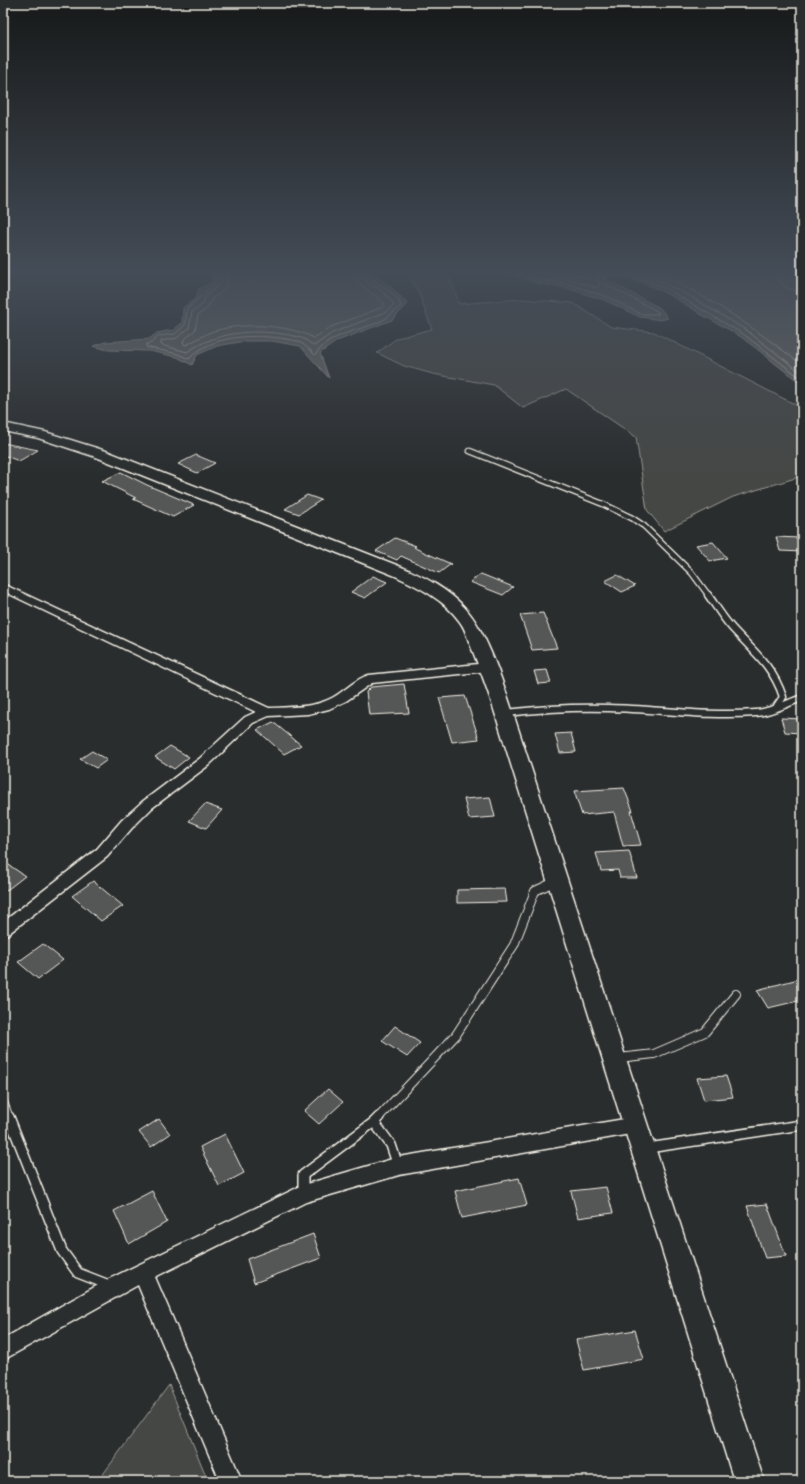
<svg xmlns="http://www.w3.org/2000/svg" width="805" height="1484" viewBox="0 0 805 1484" font-family="'Shantell Sans',sans-serif">
	<rect width="100%" height="100%" fill="#2a2d2e"/>
	<filter id="ink" filterUnits="userSpaceOnUse"><feTurbulence type="fractalNoise" baseFrequency=".025" numOctaves="2"/><feDisplacementMap in="SourceGraphic" scale="8" xChannelSelector="R" yChannelSelector="G"/><feConvolveMatrix kernelMatrix="1 2 1 2 8 2 1 2 1" color-interpolation-filters="sRGB"/></filter>
	<g filter="url(#ink)">
		<path fill="#444645" stroke="#9c9c96" d="M396,269h48l10,19 5,16 62,-5 52,4 38,24 43,5 148,76v68l-69,21 -69,34 -17,-21 -11,-73 -70,-48 -43,19 -29,-23 -61,-11 -29,-8 -27,-13 20,-15 35,-9 -13,-35 -8,-16z
			M169,1385l39,96h-110z"/>
		<path fill="#676866" stroke="#9f9f9a" d="M204,269h160l25,16 19,19 -16,16 -55,21 -17,12 9,25 -29,-32 -28,-5h-27l-28,5 -20,9 -5,10 -15,-8 -28,-6 -41,-1 -15,-4 12,-4 44,-3 8,-6 16,-3 9,-7 1,-15 13,-10 3,-9 13,-7v-7z
			M494,269h292l16,10v105c-21,-15 -40,-32 -61,-47 -12,-8 -26,-15 -39,-22 -18,-12 -77,-49 -97,-36l55,29 8,10 -7,2 -21,-3 -36,-17 -38,-12 -29,-5z"/>
		<g fill="none" stroke-linecap="round" stroke-linejoin="round">
			<path stroke="#bcbab4" stroke-width="1" d="M210,269l5,5v9c-11,9 -17,17 -28,26l-2,16 -10,9 -16,2 -8,7 -4,1 -1,3 32,7 11,5c22,-25 67,-25 97,-20 4,1 11,1 15,4 5,3 10,8 14,12 17,-23 42,-23 66,-34 8,-4 13,-9 20,-15 -6,-18 -32,-23 -39,-37
				M218,269l3,6v8l-15,13 -4,9 -10,7 -3,16 -12,10 -16,3v4l26,7c28,-19 62,-23 96,-18 6,1 15,2 21,5 4,2 6,5 10,7l18,-13 54,-21 7,-6v-3l-10,-11 -23,-15 -3,-8
				M225,269l2,13 -2,7 -13,10 -4,9 -10,7 -3,15 -12,11 1,3 2,1c8,-4 16,-9 25,-13 28,-10 77,-8 103,6l17,-11 52,-20 2,-3c-12,-12 -30,-18 -34,-35
				M507,269l31,10 30,5 37,12 36,18h18l-2,-3 -54,-28v-8l6,-3 21,2 37,15 76,45 59,45
				M522,269l17,5 30,5 28,9 2,-2 -1,-10 7,-7
				M541,269l28,4 20,6 6,-10
				M623,269l9,1 20,7 36,18 58,35 56,43
				M647,269c57,23 107,59 155,96
				M774,269c2,14 15,22 28,24"/>
		</g>
		<path fill="#555756" stroke="#f4f1e8" d="M3,443l35,7 -19,11 -16,-6z
			M196,455l19,8 -18,10 -19,-9z
			M121,472l26,13 47,20 -21,12 -40,-18 3,-1 -34,-17z
			M307,495l14,5 -22,14 -14,-5z
			M776,537l23,1 3,14 -22,-1z
			M395,538l21,8 -2,1 3,2 34,15 -12,9 -38,-17 -4,4 -21,-9z
			M713,542l14,16 -17,3 -14,-16z
			M481,574l32,13 -10,8 -33,-13z
			M617,575l18,11 -13,6 -17,-11z
			M373,576l14,6 -22,16 -14,-6z
			M543,613l14,35 -25,2 -12,-35z
			M547,670l4,13 -13,1 -4,-13z
			M404,684l5,29 -40,2 -3,-23 5,-5z
			M465,696l14,43 -27,3 -13,-44z
			M781,718l21,1v14l-17,-1z
			M273,722l28,23 -17,9 -27,-24z
			M571,733l5,19 -16,1 -5,-19z
			M170,746l19,11 -15,12 -19,-12z
			M92,751l15,9 -11,8 -16,-9z
			M624,788l9,23h-2l10,34 -18,1 -9,-34 -32,3 -8,-24z
			M490,797l5,20 -26,2 -5,-20z
			M205,804l17,6 -16,18 -17,-7z
			M629,851l8,27h-17l-2,-8 -17,1 -5,-18z
			M3,861l22,15 -22,17z
			M93,881l30,25 -22,15 -29,-25z
			M505,889l2,13 -50,1v-13z
			M43,944l20,16 -25,19 -20,-17z
			M802,978v22l-34,8 -11,-18z
			M395,1026l25,17 -13,14 -25,-16z
			M726,1076l7,21 -29,3 -7,-22z
			M328,1089l15,13 -24,22 -15,-13z
			M159,1119l11,15 -19,13 -12,-15z
			M225,1134l19,39 -25,13 -19,-39z
			M519,1178l8,27 -65,13 -7,-27z
			M606,1187l7,26 -35,5 -7,-27z
			M152,1191l15,31 -38,22 -15,-33z
			M767,1204l19,52 -21,2 -18,-52z
			M313,1234l8,24 -67,25 -7,-24z
			M635,1330l9,29 -60,11 -8,-30z"/>
		<g fill="none" stroke-linecap="round" stroke-linejoin="round">
			<g stroke="#f4f1e8" stroke-width="7">
				<path id="lane-far3" d="M470,451l133,53 29,14 12,8 48,47 17,23"/>
			</g>
			<g stroke="#f4f1e8" stroke-width="9">
				<path id="lane-far2" d="M708,595c8,11 15,23 24,33 21,23 41,38 51,69l-6,9
					M506,713c34,-4 69,-6 103,-5 49,1 98,9 147,5 16,-1 31,-10 46,-15"/>
			</g>
			<g stroke="#f4f1e8" stroke-width="10">
				<path id="lane-far1" d="M619,1058l35,-4 51,-22 31,-38
					M3,1102l6,16
					M378,1118l78,-83 58,-90 21,-54 19,-9"/>
			</g>
			<g stroke="#f4f1e8" stroke-width="12">
				<path id="lane" d="M9,1117l53,134 16,22 31,12
					M374,1122l17,23 7,21
					M648,1148l154,-23
					M303,1192v-17l71,-53 5,-5"/>
			</g>
			<g stroke="#f4f1e8" stroke-width="3">
				<path id="street" d="M3,584l266,124c21,-1 44,0 63,-10 13,-7 23,-19 37,-23l119,-12 4,1 2,3 -2,3 -4,1 -116,12 -26,18 -17,8 -21,5 -39,2 -16,7 -44,42 -57,43 -20,20 -25,29 -99,77 -5,2v-14l94,-73 25,-29 20,-18 57,-43 46,-42 11,-5 -253,-121z
					M636,1117l6,2 3,6 -3,6 -6,2 -237,42 -93,27 -151,75 87,204h-22l-82,-196 -135,75v-21l104,-59 196,-95 96,-28z"/>
			</g>
			<g stroke="#f4f1e8" stroke-width="3">
				<path id="secondary" d="M3,423l42,9 61,19 298,117c22,10 44,21 61,40 21,22 38,75 48,105l251,768h-30l-239,-768c-7,-23 -16,-46 -25,-69 -3,-7 -5,-16 -10,-22 -16,-23 -43,-36 -67,-47l-297,-118 -58,-19 -35,-7z"/>
			</g>
			<use href="#lane-far3" stroke="#2a2d2e" stroke-width="4.5"/>
			<use href="#lane-far2" stroke="#2a2d2e" stroke-width="6"/>
			<use href="#lane-far1" stroke="#2a2d2e" stroke-width="8"/>
			<use href="#lane" stroke="#2a2d2e" stroke-width="9"/>
			<use href="#street" fill="#2a2d2e" fill-rule="evenodd"/>
			<use href="#secondary" fill="#2a2d2e" fill-rule="evenodd"/>
		</g>
	</g>
	<linearGradient id="sky" x2="0" y2="1"><stop stop-color="#171919"/><stop offset="0.57" stop-color="#444c57"/><stop offset="1" stop-color="#444c57" stop-opacity="0"/></linearGradient>
	<rect width="805" height="476" fill="url(#sky)"/>
	<rect width="805" height="1484" fill="none" stroke="#2a2d2e" stroke-width="16"/>
	<rect x="8" y="8" width="789" height="1468" fill="none" stroke="#f4f1e8" stroke-width="1.5" filter="url(#ink)"/>
</svg>
